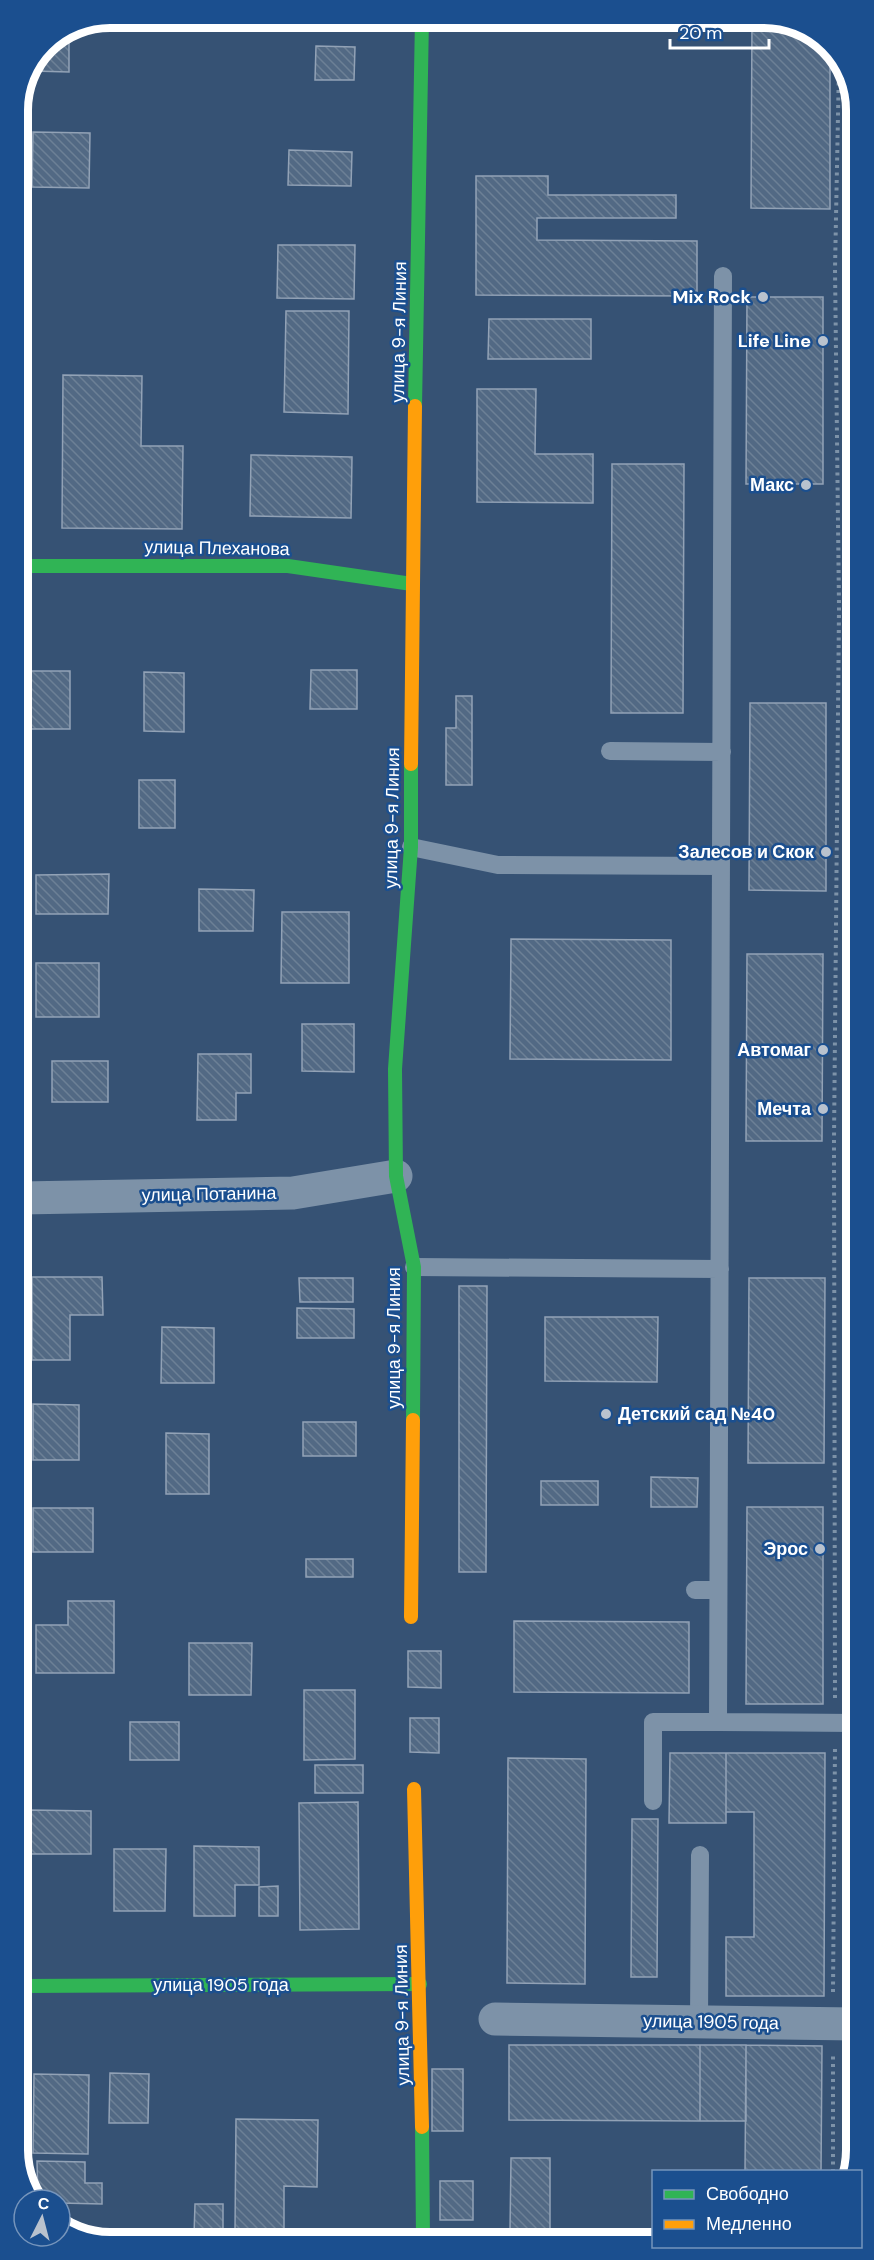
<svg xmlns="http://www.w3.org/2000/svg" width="874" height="2260" viewBox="0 0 874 2260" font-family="'DM Sans',sans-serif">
	<defs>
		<pattern id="building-back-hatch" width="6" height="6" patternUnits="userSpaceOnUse" patternTransform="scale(1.5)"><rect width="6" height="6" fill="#526984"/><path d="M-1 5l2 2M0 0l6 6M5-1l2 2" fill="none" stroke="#6c8096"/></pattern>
	</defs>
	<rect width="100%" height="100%" fill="#365274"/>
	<path fill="url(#building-back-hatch)" stroke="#92a2b6" stroke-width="1.5" d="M513,18h60v3h-60z
		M752,18h18l50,19 10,14v158l-79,-1z
		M69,35v37l-36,-1 12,-26z
		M316,46l39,1 -1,33h-39z
		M33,132l57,1 -1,55 -57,-1z
		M289,150l63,2 -1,34 -63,-1z
		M476,176h72v19h128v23h-139v22l160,1v55l-221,-1z
		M278,245h77l-1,54 -77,-1z
		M747,297h76v187h-77z
		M286,311h63l-1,103 -64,-2z
		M489,319h102v40h-103z
		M63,375l79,1 -1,70h42l-1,83 -120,-1z
		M477,389h59l-1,65h58v49l-116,-1z
		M251,455l101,2 -1,61 -101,-2z
		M612,464h72l-1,249h-72z
		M311,670h46v39h-47z
		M31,671h39v58h-39z
		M144,672l40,1v59l-40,-1z
		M456,696h16v89h-26v-57h10z
		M750,703h76v188l-77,-1z
		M139,780h36v48h-36z
		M109,874l-1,40h-72v-39z
		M199,889l55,1 -1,41h-54z
		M282,912h67v71h-68z
		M511,939l160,1v120l-161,-1z
		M747,954h76l-1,187h-76z
		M36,963h63v54h-63z
		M302,1024h52v48l-52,-1z
		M198,1054h53v39h-15v27h-39z
		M52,1061h56v41h-56z
		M32,1277h70l1,38h-33v45h-38z
		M299,1278h54v24h-53z
		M749,1278h76l-1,185h-76z
		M459,1286h28l-1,286h-27z
		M297,1308l57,1v29h-57z
		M545,1317h113l-1,65 -112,-1z
		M162,1327l52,1v55h-53z
		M33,1404l46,1v55h-46z
		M303,1422h53v34h-53z
		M166,1433l43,1v60h-43z
		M651,1477l47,1 -1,29h-46z
		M541,1481h57v24h-57z
		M747,1507h76v197h-77z
		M33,1508h60v44h-60z
		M306,1559h47v18h-47z
		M68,1601h46v72h-78v-48h32z
		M514,1621l175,1v71l-175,-1z
		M189,1643h63l-1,52h-62z
		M408,1651h33v37l-33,-1z
		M304,1690h51v69l-51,1z
		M410,1718h29v35l-29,-1z
		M130,1722h49v38h-49z
		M670,1753h56v70h-57z
		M726,1753h99l-1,243h-98v-59h28v-125h-28z
		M508,1758l78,1 -1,225 -78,-1z
		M315,1765h48v28h-48z
		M358,1802l1,127 -59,1 -1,-127z
		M30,1810l61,1v43h-62z
		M632,1819h26l-1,158h-26z
		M194,1846l65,1v38h-24v31h-41z
		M114,1849h52l-1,62h-51z
		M278,1886v30h-19v-29z
		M509,2045h191v76l-191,-1z
		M700,2045h46v76h-46z
		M746,2045l76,1 -1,126h-76z
		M432,2069h31v62h-31z
		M110,2073l39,1 -1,49h-39z
		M34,2074l55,1 -1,79 -55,-1z
		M236,2119l82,1 -1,67 -33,-1v45l-49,-1z
		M511,2158h39v73h-40z
		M37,2161l48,1v21h17v21l-42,-1v-3h-22z
		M440,2181h33v39h-33z
		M195,2204h28v31h-29z
		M512,2236h31v3h-31z"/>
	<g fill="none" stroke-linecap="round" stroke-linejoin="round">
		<path stroke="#7d92a8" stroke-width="4" stroke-dasharray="3 4.5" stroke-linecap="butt" d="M835,1698l-1,-558 5,-533 -4,-338 4,-205
			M833,1992l2,-245
			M833,2172v-116"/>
		<path stroke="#7d92a8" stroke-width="18" d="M723,276l-5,1446 137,1
			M610,751l112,1
			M411,847l87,18 223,1
			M414,1267l306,2
			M695,1590h23
			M653,1801v-79h65
			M699,2022l1,-167"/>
		<path stroke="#7d92a8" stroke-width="33" d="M21,1198l272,-5 103,-17
			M495,2019l361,5"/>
		<path stroke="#30b455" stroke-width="14" d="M415,406l7,-388
			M19,566h269l124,18
			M411,764v83l-16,222 1,107 18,91 -1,153
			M22,1986l398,-2
			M422,2127l1,113"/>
		<path stroke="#ff9f0a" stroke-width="14" d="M411,764l4,-358
			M411,1617l2,-197
			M414,1789l8,338"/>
	</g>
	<g fill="#b9c2ce" stroke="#1b4f8f" stroke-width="2">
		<circle cx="763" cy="297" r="6"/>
		<circle cx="823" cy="341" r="6"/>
		<circle cx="806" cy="485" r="6"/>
		<circle cx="826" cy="852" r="6"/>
		<circle cx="823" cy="1050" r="6"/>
		<circle cx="823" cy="1109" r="6"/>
		<circle cx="606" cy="1414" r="6"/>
		<circle cx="820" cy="1549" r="6"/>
	</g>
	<g text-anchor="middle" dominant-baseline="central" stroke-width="5" stroke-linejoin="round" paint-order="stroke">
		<g font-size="18" font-weight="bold" fill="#fff" stroke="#1b4f8f" text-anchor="end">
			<text x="751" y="297">Mix Rock</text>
			<text x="811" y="341">Life Line</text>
			<text x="794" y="485">Макс</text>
			<text x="814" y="852">Залесов и Скок</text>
			<text x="811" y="1050">Автомаг</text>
			<text x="811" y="1109">Мечта</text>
			<text x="618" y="1414" text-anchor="start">Детский сад №40</text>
			<text x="808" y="1549">Эрос</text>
		</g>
		<g font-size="18" fill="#fff" stroke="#1b4f8f">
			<text transform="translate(399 332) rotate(-89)">улица 9-я Линия</text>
			<text transform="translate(217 548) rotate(1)">улица Плеханова</text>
			<text transform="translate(392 818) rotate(-89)">улица 9-я Линия</text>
			<text transform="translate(209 1194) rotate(-1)">улица Потанина</text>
			<text transform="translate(394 1338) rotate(-90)">улица 9-я Линия</text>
			<text x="221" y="1985">улица 1905 года</text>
			<text transform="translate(402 2015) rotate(-91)">улица 9-я Линия</text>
			<text transform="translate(711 2022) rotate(1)">улица 1905 года</text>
		</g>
	</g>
	<path d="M0 0H874V2260H0ZM110 28H764A82 82 0 0 1 846 110V2150A82 82 0 0 1 764 2232H110A82 82 0 0 1 28 2150V110A82 82 0 0 1 110 28Z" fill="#1b4f8f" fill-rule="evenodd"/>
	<path fill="none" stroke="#fff" stroke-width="8" d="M110 28H764A82 82 0 0 1 846 110V2150A82 82 0 0 1 764 2232H110A82 82 0 0 1 28 2150V110A82 82 0 0 1 110 28Z"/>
	<rect x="652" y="2170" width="210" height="78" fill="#1b4f8f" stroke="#7695bc" stroke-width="1.5"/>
	<rect x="664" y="2190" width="30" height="9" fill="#30b455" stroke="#7695bc" stroke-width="1.5"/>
	<text x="706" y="2200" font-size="18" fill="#ffffff">Свободно</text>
	<rect x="664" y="2220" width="30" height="9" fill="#ff9f0a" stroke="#7695bc" stroke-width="1.5"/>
	<text x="706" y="2230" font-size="18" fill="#ffffff">Медленно</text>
	<g transform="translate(42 2218) rotate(6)"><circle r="28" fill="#1b4f8f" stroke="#7695bc" stroke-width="1.5"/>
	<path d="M0-4.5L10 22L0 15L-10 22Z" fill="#b9c2ce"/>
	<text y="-9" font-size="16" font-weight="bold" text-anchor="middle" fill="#ffffff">С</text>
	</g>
	<path d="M670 39v9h99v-9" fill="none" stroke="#ffffff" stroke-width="3"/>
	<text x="679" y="39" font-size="18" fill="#ffffff" stroke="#1b4f8f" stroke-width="4.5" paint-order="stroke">20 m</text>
</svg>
